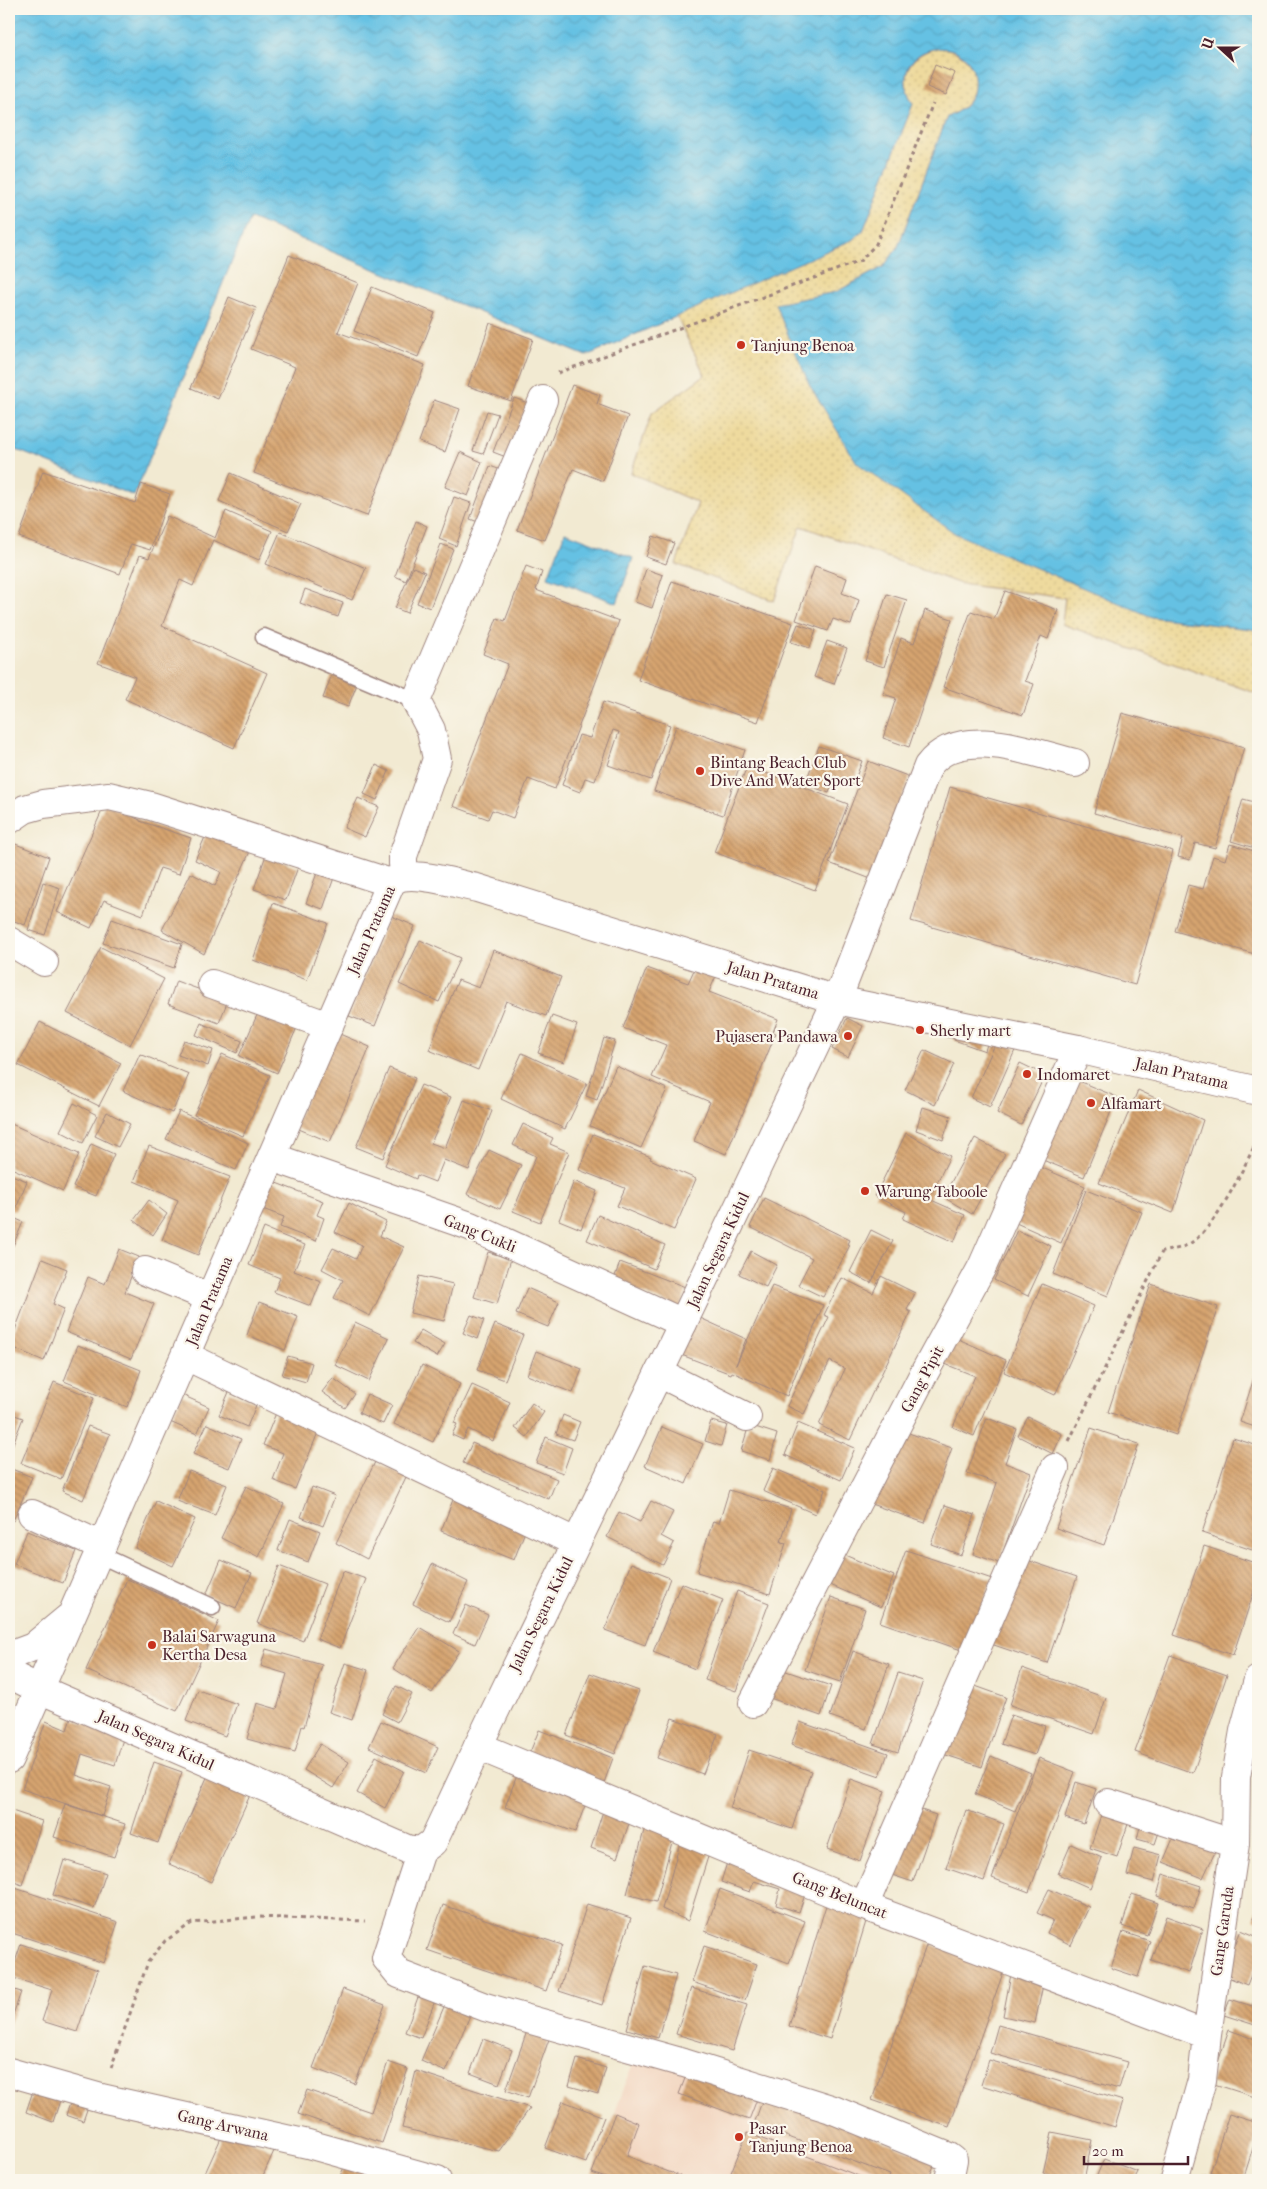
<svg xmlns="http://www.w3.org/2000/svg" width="1267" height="2189" viewBox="0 0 1267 2189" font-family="'IM FELL French Canon',serif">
	<defs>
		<pattern id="sand-dots" width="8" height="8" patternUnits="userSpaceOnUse" patternTransform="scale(1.25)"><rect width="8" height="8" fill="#eeda9e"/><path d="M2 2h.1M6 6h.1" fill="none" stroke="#cebb88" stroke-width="1.8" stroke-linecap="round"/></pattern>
		<pattern id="water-waves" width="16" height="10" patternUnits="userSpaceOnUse" patternTransform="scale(1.25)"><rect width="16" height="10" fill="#65c1e3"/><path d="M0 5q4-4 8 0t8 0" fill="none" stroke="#59a5c3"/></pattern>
		<pattern id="building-back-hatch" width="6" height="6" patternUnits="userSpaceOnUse" patternTransform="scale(1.25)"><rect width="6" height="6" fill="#d6a470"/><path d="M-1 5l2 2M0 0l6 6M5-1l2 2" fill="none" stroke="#b0855c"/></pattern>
	</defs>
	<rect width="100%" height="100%" fill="#fbf7ec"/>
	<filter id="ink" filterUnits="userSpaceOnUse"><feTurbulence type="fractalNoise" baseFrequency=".02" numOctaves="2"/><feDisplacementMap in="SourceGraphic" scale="10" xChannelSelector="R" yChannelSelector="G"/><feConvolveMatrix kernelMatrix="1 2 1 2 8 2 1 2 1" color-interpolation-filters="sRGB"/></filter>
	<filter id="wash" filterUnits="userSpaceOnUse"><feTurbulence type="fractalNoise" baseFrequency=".0096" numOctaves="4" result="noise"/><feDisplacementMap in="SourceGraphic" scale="20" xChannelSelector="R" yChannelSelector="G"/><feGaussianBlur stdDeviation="1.12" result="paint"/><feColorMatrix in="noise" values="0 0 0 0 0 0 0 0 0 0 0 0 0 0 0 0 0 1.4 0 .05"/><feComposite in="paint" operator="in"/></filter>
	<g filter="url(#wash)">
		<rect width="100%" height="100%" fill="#f2ead2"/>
		<path fill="#f2d4be" d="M639,2049l297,112 -8,19h-339z"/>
		<path fill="url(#sand-dots)" stroke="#9c7c64" d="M940,47c44,8 48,53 7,70l-50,132 -14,18 -47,25 -61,13 377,312 106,13v64l-196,-70 3,-26 -104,-14 -160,-58 -27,75 -98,-37 22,-61 -67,-30 21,-60 53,-38 -29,-60 176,-75 11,-9 50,-127c-16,-28 -5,-50 27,-57z"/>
		<path fill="url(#water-waves)" stroke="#587087" d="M9,9h1249v621l-106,-13 -196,-83 -99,-71 -47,-77 -35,-82 61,-12 47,-25 14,-18 50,-132c13,-6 26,-14 27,-29 7,-63 -96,-46 -61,16l-50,127 -11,9 -266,116 -336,-138 -116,278 -125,-49z
			M565,532l68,26 -16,45 -69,-26z"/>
		<g id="blocks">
			<path fill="url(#building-back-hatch)" d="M935,65l20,8 -9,22 -19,-8z
				M289,255l69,28 -20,49 87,33 -58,151 -113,-43 41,-106 -44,-18z
				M372,287l63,26 -17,44 -64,-26z
				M229,297l27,11 -38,91 -27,-11z
				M490,323l43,16 -22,62 -43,-15z
				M572,385l28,10 -3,9 31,12 -25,65 -30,-12 -28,71 -28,-10z
				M514,398l14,5 -22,54 -13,-5z
				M434,400l26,9 -15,43 -26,-10z
				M487,411l11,3 -15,40 -10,-3z
				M460,452l22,10 -14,34 -23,-9z
				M490,466l11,4 -20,53 -11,-4z
				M43,471l92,32 6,-19 29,10 -20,56 -19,-6 -11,30 -101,-37z
				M231,473l70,31 -13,27 -69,-30z
				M454,497l17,6 -15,43 -17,-7z
				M226,511l46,20 -13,29 -46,-20 -20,46 -13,-6 -18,46 105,47 -33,75 -109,-49 10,-22 -37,-14 42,-108 9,3 18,-42 48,22z
				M416,521l11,5 -21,55 -11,-5z
				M280,532l86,36 -14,32 -86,-36z
				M653,536l21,7 -8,21 -20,-7z
				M441,544l12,5 -23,59 -13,-5z
				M526,566l16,6 -6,18 83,31 -64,168 -27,-10 -15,39 -21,-8 -4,9 -35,-13 55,-142 -25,-10 14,-36 8,3z
				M815,566l32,12 -5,15 17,7 -8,25 -18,-6 -5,12 -32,-11z
				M413,567l12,5 -18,41 -12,-5z
				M646,569l17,6 -11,33 -17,-6z
				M672,581l121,42 -35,99 -120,-42z
				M305,589l38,14 -5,14 -38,-14z
				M1005,591l53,19 -10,29 -7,-3 -16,45 9,3 -11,31 -80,-28 28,-76 23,8z
				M887,594l20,6 -23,67 -19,-6z
				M925,610l27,9 -43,128 -26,-9 13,-40 -13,-4 18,-56 13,5z
				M798,624l18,6 -6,18 -19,-6z
				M827,641l20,7 -13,36 -20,-7z
				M334,669l25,10 -11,28 -25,-9z
				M603,702l67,23 -19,55 -43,-15 11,-33 -6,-2 -18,51 -10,-3 -5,14 -18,-7 17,-50 11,3z
				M1122,713l122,34 -29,101 -20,-5 -5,17 -12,-3 5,-19 -89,-25z
				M676,726l69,24 -22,65 -69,-24z
				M819,746l43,15 -9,24 -19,-7 -5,15 -24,-9z
				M868,761l42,16 -39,102 -42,-16z
				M376,765l13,6 -12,29 -13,-6z
				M747,766l101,38 -33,86 -101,-38z
				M950,787l223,64 -38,134 -224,-64z
				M358,798l21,9 -14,30 -21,-9z
				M1243,799l15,4v46l-27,-8z
				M105,804l35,16v1l51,17 -12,36 -19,-6 -17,47 -39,-15 -13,28 -34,-16z
				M209,828l43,19 -48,107 -42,-24 29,-57 24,13 6,-14 -26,-12z
				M13,843l36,14 -24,68 -16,-6v-64z
				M1230,844l28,8v103l-83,-24 13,-46 15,4 10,-33 12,4z
				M266,855l32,12 -12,33 -32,-11z
				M321,862l16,7 -14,40 -17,-6z
				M43,882l17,6 -15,47 -17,-5z
				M273,903l55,20 -21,57 -54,-20z
				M389,915l26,11 -40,100 -26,-10z
				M112,919l70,25 -8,24 -71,-25z
				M420,940l40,18 -21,44 -40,-18z
				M101,947l63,32 -34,66 -63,-32z
				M493,950l68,27 -15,39 -40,-15 -28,69 -49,-20 29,-70 21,8z
				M700,957l20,10 -11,25 69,27 -5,13 3,1 -50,121 -32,-13 16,-39 -58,-25 14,-32 -43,-17 24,-60 41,15z
				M176,981l52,19 -9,23 -51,-19z
				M261,1006l38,17 -22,50 -38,-17z
				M552,1016l25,9 -13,37 -26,-9z
				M847,1018l16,8 -15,31 -16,-8z
				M40,1022l81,41 -22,43 -81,-41z
				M201,1023l41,18 -5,12 -41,-18z
				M959,1026l30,11 -4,14 -31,-11z
				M335,1032l35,15 -40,95 -36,-15z
				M604,1038l11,3 -18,59 -11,-4z
				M184,1040l29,10 -5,16 -30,-11z
				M997,1040l19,8 -26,59 -19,-9z
				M924,1050l30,14 -19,41 -30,-15z
				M522,1053l65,30 -22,46 -64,-30z
				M140,1054l49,20 -17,39 -49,-22z
				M222,1054l48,21 -27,61 -49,-21z
				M1020,1063l25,12 -24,50 -24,-12z
				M616,1066l51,23 -26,59 -51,-22z
				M389,1068l26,10 -32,80 -27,-11z
				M1071,1078l46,19 -33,80 -46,-19z
				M421,1085l30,12 -20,46 14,5 19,-48 28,11 -23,59 -25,-10 -9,22 -18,-7 -1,4 -31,-14z
				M1138,1090l65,30 -30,93 -74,-30z
				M74,1103l23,12 -14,28 -23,-12z
				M923,1107l28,9 -8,24 -27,-10z
				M179,1111l69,32 -12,27 -70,-31z
				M107,1112l23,12 -12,23 -23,-11z
				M9,1123l70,31 -16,37 -54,-24z
				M523,1124l30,14 -3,6 19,8 -29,70 -27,-11 23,-55 -23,-11z
				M906,1133l44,23 -21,43 36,16 -11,27 -51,-23 3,-7 -31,-16z
				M593,1134l58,23 -1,2 46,20 -22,51 -57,-24 8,-18 -46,-18z
				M975,1138l30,16 -33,60 -29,-17z
				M91,1144l23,10 -18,42 -23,-9z
				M149,1146l81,31 -32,78 -36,-15 16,-40 -44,-19z
				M489,1150l32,15 -21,44 -33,-15z
				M1040,1167l45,19 -24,57 -45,-20z
				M9,1174l18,7 -12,30 -6,-2z
				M271,1181l52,20 -6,14 7,3 -8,23 -36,-14 4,-10 -24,-9z
				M574,1181l23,10 -16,38 -22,-9z
				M1086,1190l56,22 -34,84 -55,-22z
				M764,1198l86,42 -2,4 2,1 -27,52 -25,-12 14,-27 -62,-31z
				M149,1200l18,14 -14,21 -19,-15z
				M349,1203l37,19 -6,14 24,11 -34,69 -36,-18 9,-18 -21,-11 11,-21 23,11 6,-14 -27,-13z
				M598,1215l67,30 -11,24 -67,-29z
				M9,1216l14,6 -14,33z
				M264,1228l41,17 -11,26 27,10 -10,25 -37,-14 6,-14 -31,-13z
				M871,1230l22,11 -22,42 -21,-11z
				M1017,1230l34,16 -23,50 -34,-16z
				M119,1249l20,8 -14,35 29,12 -23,55 -65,-27 22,-55 17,7z
				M751,1251l26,14 -11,22 -27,-13z
				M488,1252l23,7 -14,45 -23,-7z
				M42,1259l25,10 -14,35 11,5 -20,52 -35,-15z
				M620,1262l68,26 -8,20 -67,-26z
				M419,1276l34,8 -9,37 -34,-8z
				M881,1276l34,17 -8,17 4,2 -61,128 -31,-15 26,-56 -15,-8 -26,53 -17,-8 42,-89 -5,-2 18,-37 31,15z
				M1042,1284l52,22 -39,89 -51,-23z
				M1151,1284l67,23 -42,128 -68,-23z
				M772,1286l51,19 -36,91 -55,-24 -1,2 -52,-20 17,-38 50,23 -10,26z
				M527,1288l32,14 -11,25 -32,-13z
				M259,1302l39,15 -13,33 -38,-15z
				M471,1315l13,5 -7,19 -14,-6z
				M355,1322l34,16 -20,43 -34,-16z
				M495,1324l28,11 -18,45 -28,-10z
				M421,1330l24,14 -8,13 -24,-14z
				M956,1338l50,22 -32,76 -21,-9 22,-51 -30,-12z
				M78,1345l63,25 -14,37 -63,-26z
				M536,1351l46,18 -9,24 -46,-18z
				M288,1356l24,7 -6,19 -24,-7z
				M422,1365l38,19 -27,58 -39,-18z
				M1258,1365v63l-18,-6z
				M333,1378l22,16 -10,14 -23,-16z
				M54,1382l40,16 -33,81 -40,-16z
				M472,1385l38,17 -17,39 -25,-12 -5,11 -11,-5 5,-11 -3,-1z
				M229,1392l28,11 -10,24 -28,-12z
				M367,1394l25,11 -9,19 -24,-11z
				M182,1395l27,12 -12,27 -27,-12z
				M532,1403l12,9 -17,25 -12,-9z
				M9,1413l14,5 -14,36z
				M276,1413l43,17 -24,59 -22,-9 10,-27 -20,-8z
				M563,1415l17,7 -7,18 -17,-6z
				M1028,1417l34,17 -9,20 -35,-18z
				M987,1418l30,11 -12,34 26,10 -32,90 -26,-9 24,-71 -30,-10z
				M711,1421l16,4 -6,21 -16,-5z
				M798,1423l57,25 -14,32 -56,-25z
				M207,1424l34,15 -12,29 -36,-14z
				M749,1425l28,9 -7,26 -29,-9z
				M88,1426l22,8 -27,66 -21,-9z
				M662,1427l41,17 -17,40 -41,-18z
				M1091,1428l48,16 -35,101 -48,-17z
				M897,1429l55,19 -27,75 -54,-19z
				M546,1437l26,11 -9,25 -27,-10z
				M1233,1438l25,8v106l-56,-19z
				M472,1443l85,36 -8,20 -86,-36z
				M375,1462l31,15 -39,82 -31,-16z
				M9,1468l23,9 -19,44 -4,-2z
				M773,1468l52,22 -10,24 -52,-23z
				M189,1471l38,14 -12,30 -38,-14z
				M246,1486l38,18 -25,53 -38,-19z
				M312,1487l23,9 -12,30 -22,-9z
				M729,1490l62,19 -10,33 5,1 -16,51 -73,-22 16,-51 6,2z
				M454,1497l73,29 -13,34 -73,-29z
				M156,1501l39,18 -22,47 -38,-18z
				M651,1501l22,11 -12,24 13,7 -11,22 -56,-28 12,-25 21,10z
				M945,1505l30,10 -14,40 -30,-11z
				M290,1519l30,12 -12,31 -30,-12z
				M27,1531l49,20 -13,32 -49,-19z
				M1204,1546l54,18v15l-25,76 -59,-20z
				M906,1550l86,29 -25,73 -87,-30z
				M840,1553l54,23 -13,31 -53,-23z
				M1021,1558l56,19 -30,86 -56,-19z
				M221,1560l31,13 -16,35 -30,-13z
				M631,1563l39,15 -25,67 -40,-15z
				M432,1564l36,18 -19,40 -36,-18z
				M279,1566l46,18 -22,57 -46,-18z
				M343,1571l23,8 -26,69 -23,-9z
				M127,1579l92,42 -42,90 -91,-41z
				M681,1583l42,17 -28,69 -42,-17z
				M737,1591l32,12 -33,88 -31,-11z
				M831,1597l34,12 -25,73 -35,-12z
				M466,1605l22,10 -13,29 -22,-10z
				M419,1627l40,24 -27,42 -39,-25z
				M266,1649l56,16 -18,62 -2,-1 -7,26 -48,-13 10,-36 20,6 10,-35 -26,-8z
				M853,1651l36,13 -23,65 -36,-13z
				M1170,1655l57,20 -34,98 -58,-21z
				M345,1663l23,7 -16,50 -23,-8z
				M777,1668l54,18 -10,30 -54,-19z
				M1022,1668l84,30 -12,36 -84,-29z
				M590,1673l49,18 -24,63 -49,-19z
				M898,1673l25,8 -25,71 -25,-8z
				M964,1682l42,15 -24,70 -42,-14z
				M396,1686l16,8 -15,28 -15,-8z
				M198,1690l39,14 -12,32 -39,-15z
				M1011,1715l34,11 -10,29 -34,-11z
				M71,1718l52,21 -8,26 -33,-11 -6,21 35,12 -9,29 -80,-27 24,-68 21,9z
				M672,1718l46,16 -15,40 -46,-16z
				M381,1721l57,26 -12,26 -57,-26z
				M800,1722l88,31 -8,23 -89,-31z
				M539,1730l74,28 -12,33 -75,-29z
				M320,1744l29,18 -16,26 -29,-18z
				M749,1750l62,21 -19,58 -62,-21z
				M376,1756l28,15 -19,37 -28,-15z
				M991,1756l40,17 -16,38 -40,-17z
				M1039,1758l36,14 -46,120 -37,-14z
				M154,1762l28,10 -24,71 -27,-10z
				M212,1766l43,18 -44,98 -42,-18z
				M519,1770l70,25 -14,37 -70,-25z
				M851,1779l34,12 -25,70 -33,-12z
				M1076,1782l20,7 -12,35 -19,-6z
				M606,1802l27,10 -16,46 -26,-10z
				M65,1804l60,20 -11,33 -60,-20z
				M910,1806l26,9 -23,67 -27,-9z
				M9,1810l33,11 -20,64 -13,-5z
				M966,1810l38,14 -20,57 -38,-13z
				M1102,1812l27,9 -12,36 -27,-9z
				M646,1823l29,8 -19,71 -29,-8z
				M1141,1823l19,6 -5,15 -18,-5z
				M682,1835l30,9 -24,77 -26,-12z
				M1174,1836l41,16 -12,26 -40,-16z
				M1071,1844l31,14 -12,30 -32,-14z
				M1134,1848l27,7 -7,27 -27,-7z
				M729,1856l79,30 -9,26 -23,-7 4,-16 -26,-8 -4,11 -29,-10z
				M64,1860l42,13 -12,35 -41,-13z
				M1163,1874l38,12 -7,22 -37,-12z
				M9,1886l109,36 -14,41 -95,-31z
				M720,1889l85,32 -16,42 -84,-32z
				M1049,1889l40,18 -18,38 -24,-12 6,-13 -16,-7z
				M1132,1894l26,9 -11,32 -25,-9z
				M827,1902l41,13 -38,124 -41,-13z
				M587,1904l44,14 -29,87 -43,-14z
				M443,1905l119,40 -16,46 -119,-41z
				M1258,1907v14l-4,-2z
				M1166,1916l37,13 -14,44 -38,-13z
				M1241,1930l17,7v20l-11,28 -24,-10z
				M1123,1932l27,9 -12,36 -27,-9z
				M927,1943l77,27 -55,157 -77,-27z
				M21,1944l77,26 -21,62 -35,-11 10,-31 -42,-13z
				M704,1946l53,18 -12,36 -53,-18z
				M645,1966l31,9 -18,63 -31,-9z
				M1011,1974l33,6 -9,43 -32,-7z
				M1258,1987v39l-34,-11 6,-16 22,7z
				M9,1988l12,4 -12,34z
				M691,1988l56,17 -15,46 -56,-17z
				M343,1989l42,16 -30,79 -42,-16z
				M420,1992l16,6 -15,40 -16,-6z
				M446,2002l25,11 -25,59 -25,-11z
				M531,2020l22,8 -25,70 -22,-8z
				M998,2025l129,37 -8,27 -129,-36z
				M1229,2030l29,10v58l-47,-15z
				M483,2039l29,11 -13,34 -29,-11z
				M577,2059l29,9 -8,26 -29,-8z
				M989,2060l134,41 -8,26 -134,-42z
				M388,2062l20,7 -26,74 -84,-29 9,-24 64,22z
				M689,2068l70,26 -10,26 -70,-26z
				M416,2071l114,37 -31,43 -97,-23z
				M36,2082l27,9 -10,31 -27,-10z
				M73,2095l17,6 -7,20 -17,-6z
				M764,2096l172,65 -8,19h-40l2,-5 -136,-51z
				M563,2101l41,16 -18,46 -41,-15z
				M615,2113l24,10 -12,33 63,24h-79l-19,-7z
				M1229,2114l29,9v9l-15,48h-11l-22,-7z
				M225,2129l49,22 -13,29h-59z
				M1052,2132l40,8 -8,40 -41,-7z
				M747,2133l122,47h-141z
				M349,2157l46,23h-57z
				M1104,2159l34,13 -4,8h-39z
				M1204,2174l15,6h-18z"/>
		</g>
	</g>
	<g filter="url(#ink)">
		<use href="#blocks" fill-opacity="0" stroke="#9e847e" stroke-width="1"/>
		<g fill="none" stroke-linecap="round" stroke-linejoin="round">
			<g stroke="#9e847e" stroke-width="19">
				<path id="service" d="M264,637l152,64
					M98,1554l114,53"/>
			</g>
			<g stroke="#9e847e" stroke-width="30">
				<path id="minor" d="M9,820l16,-11 18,-5 66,-8 42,10 240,77
					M407,875l-4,-11v-8l34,-97 -6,-29 -15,-29 127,-301
					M9,941l35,21
					M212,984l117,42
					M837,1000l91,-234c32,-43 104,-13 147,-3
					M272,1157l198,69 213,97
					M145,1271l66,27
					M186,1356l389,186
					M659,1373l88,44
					M32,1514l70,32
					M753,1703l169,-326 60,-110 96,-218
					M478,1746l386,160 343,129
					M1108,1803l127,41
					M421,1851l-35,107 13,16 86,33 199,56 147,46 118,48 4,3 -4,20
					M864,1906l191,-438
					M9,2072l92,26 207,46 129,36
					M1174,2180l28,-100 5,-45 28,-191 1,-67 8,-46 14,-51"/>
			</g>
			<g stroke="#9e847e" stroke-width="30">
				<path id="tertiary" d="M9,1656l24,-9 35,-29
					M9,1674l30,15 368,160 14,2 12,-9 45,-96 205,-423 154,-323
					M9,1759l382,-876c15,-16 65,1 86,5l360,112 241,49 180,42"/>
			</g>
			<path stroke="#9e847e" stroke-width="3" stroke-dasharray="4 4" stroke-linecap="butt" d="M558,373l302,-112 16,-17 57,-141
				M1069,1441l93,-189c8,-2 16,-3 23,-6 29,-12 58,-78 73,-107
				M111,2068l37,-106 17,-21 27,-18 65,-6 108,4"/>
			<use href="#service" stroke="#fff" stroke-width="16"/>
			<use href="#minor" stroke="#fff" stroke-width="28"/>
			<use href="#tertiary" stroke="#fff" stroke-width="28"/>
		</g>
	</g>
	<g fill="#c8321e" stroke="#fbf7ec" stroke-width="2">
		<circle cx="741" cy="345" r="5"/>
		<circle cx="700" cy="771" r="5"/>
		<circle cx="920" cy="1030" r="5"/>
		<circle cx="848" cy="1036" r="5"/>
		<circle cx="1027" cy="1074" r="5"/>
		<circle cx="1091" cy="1103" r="5"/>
		<circle cx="865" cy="1191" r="5"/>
		<circle cx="152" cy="1645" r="5"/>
		<circle cx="739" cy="2137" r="5"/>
	</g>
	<g text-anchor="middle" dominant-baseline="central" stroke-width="4.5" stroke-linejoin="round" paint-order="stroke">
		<g font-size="16" fill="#4a1f2b" stroke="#fbf7ec" text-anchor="start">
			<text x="751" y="345">Tanjung Benoa</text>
			<text x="710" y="762">Bintang Beach Club<tspan x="710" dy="18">Dive And Water Sport</tspan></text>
			<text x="930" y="1030">Sherly mart</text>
			<text x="838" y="1036" text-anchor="end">Pujasera Pandawa</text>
			<text x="1037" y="1074">Indomaret</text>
			<text x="1101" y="1103">Alfamart</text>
			<text x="875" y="1191">Warung Taboole</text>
			<text x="162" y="1636">Balai Sarwaguna<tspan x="162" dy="18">Kertha Desa</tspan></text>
			<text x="749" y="2128">Pasar<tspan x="749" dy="18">Tanjung Benoa</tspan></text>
		</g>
		<g font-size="16" fill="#4a1f2b" stroke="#fbf7ec">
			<text transform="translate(371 930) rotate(-66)">Jalan Pratama</text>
			<text transform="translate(773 980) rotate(17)">Jalan Pratama</text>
			<text transform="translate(1182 1073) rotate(13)">Jalan Pratama</text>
			<text transform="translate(480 1233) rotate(22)">Gang Cukli</text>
			<text transform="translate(718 1250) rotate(-65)">Jalan Segara Kidul</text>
			<text transform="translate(209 1301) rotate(-67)">Jalan Pratama</text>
			<text transform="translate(922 1379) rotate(-62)">Gang Pipit</text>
			<text transform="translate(541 1614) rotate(-64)">Jalan Segara Kidul</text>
			<text transform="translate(156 1740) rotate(24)">Jalan Segara Kidul</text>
			<text transform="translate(840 1895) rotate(22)">Gang Beluncat</text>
			<text transform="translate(1222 1931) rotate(-82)">Gang Garuda</text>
			<text transform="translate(223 2125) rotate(13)">Gang Arwana</text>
		</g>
	</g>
	<rect width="1267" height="2189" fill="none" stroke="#fbf7ec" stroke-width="30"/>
	<g transform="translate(1220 48) rotate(291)" stroke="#fbf7ec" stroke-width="4" paint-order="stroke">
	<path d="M0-4L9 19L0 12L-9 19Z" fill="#4a1f2b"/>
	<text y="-8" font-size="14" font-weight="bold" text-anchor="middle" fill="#4a1f2b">U</text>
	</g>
	<path d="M1084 2156v8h104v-8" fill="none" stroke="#4a1f2b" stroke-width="2.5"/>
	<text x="1092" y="2156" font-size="15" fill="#4a1f2b" stroke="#fbf7ec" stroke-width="4" paint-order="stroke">20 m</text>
</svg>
